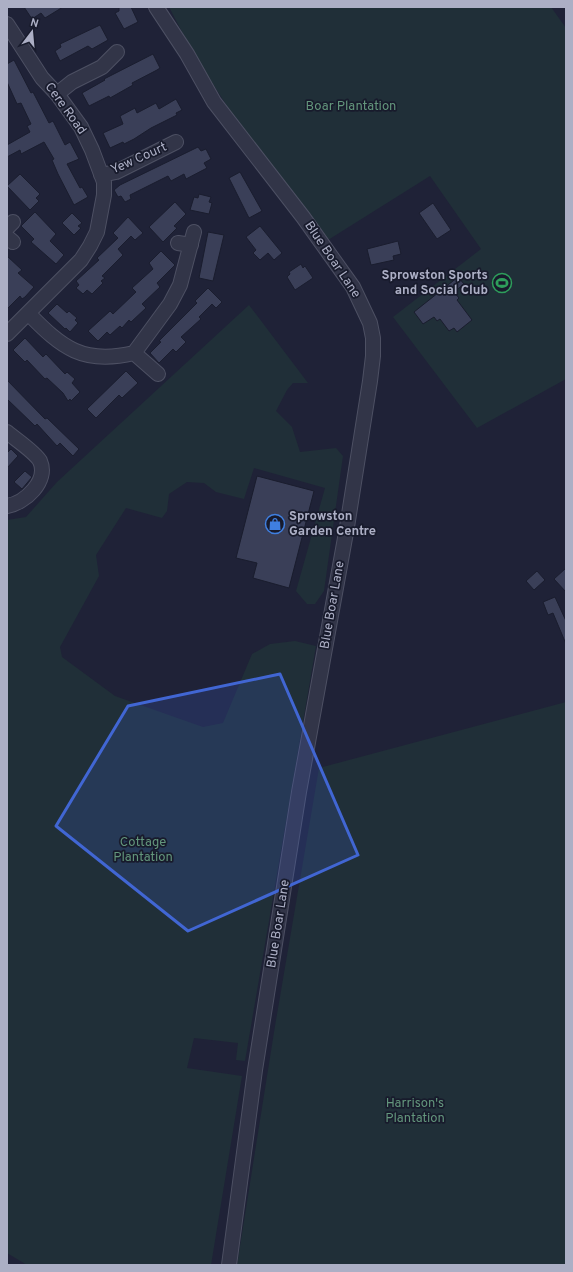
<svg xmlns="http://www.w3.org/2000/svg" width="573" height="1272" viewBox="0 0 573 1272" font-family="Overpass,sans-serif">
	<rect width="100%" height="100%" fill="#1f2237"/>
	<path fill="#202f38" d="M169,7h382l15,21v351l-89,49 -84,-111 88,-68 -51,-73 -102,64 -78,-98 -57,-89z
		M249,305l59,78h-15l-6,7 -11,21 16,16 8,25 36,-4 7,8 -19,135 -9,13h-8l-11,-13 29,-103 -71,-20 -10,31 -28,-7 -12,-9 -17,-1 -18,12 -2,17 -5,7 -36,-10 -30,47 3,21 -39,71 2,10 53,39 88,31 20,-4 29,-69 18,-10 25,-3 21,5 -71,415 -9,-1 2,-17 -44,-5 -7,30 55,8 -31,189h-184l-20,-12v-733l19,-3 31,-35z
		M566,702v563h-329l38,-239 44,-258z"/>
	<path fill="#3a3f58" stroke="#1a1d2e" d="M24,7h39l-18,11 -4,-5 -9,6z
		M119,7h12l7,15 -14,7 -9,-16 4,-2z
		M100,25l8,15 -16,9 -4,-3 -28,15 -5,-10 6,-4 -1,-3z
		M153,54l7,14 -3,2 -25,13 1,2 -23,13 -1,-2 -20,10 -7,-13 23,-13 -1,-1z
		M14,60l17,33 2,-1 16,31 4,-2 12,24 5,-3 9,17 -12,5 13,24 2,-1 6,10 -14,8 -16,-31 -6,-14 2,-1 -10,-17 -23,12 -1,-4 -13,7v-12l23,-13 -3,-6 4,-2 -10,-21 -4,1 -10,-22v-18z
		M176,99l6,11 -6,3 1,2 -26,13 -17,11 -10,5 -1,-2 -13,6 -7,-15 20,-9 -3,-8 15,-8 2,5 19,-10 3,6z
		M198,147l3,4 5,-2 5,10 -7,4 3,5 -21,11 -2,-5 -13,7 -3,-5 -38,19 1,4 -6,3 -4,-6 -3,1 -4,-7 6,-5z
		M240,172l22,39 -13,7 -20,-40z
		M20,174l20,20 -4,4 3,3 -9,9 -23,-24z
		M199,194l12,3 -2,5 3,1 -3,11 -19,-4 4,-13 4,1z
		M175,202l11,12 -12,12 3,2 -14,14 -14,-15z
		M433,203l18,27 -14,9 -18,-26z
		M35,212l21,22 -6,7 14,14 -8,9 -25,-22 3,-3 -13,-13z
		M72,213l10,10 -4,3 3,2 -7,7 -12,-12z
		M128,217l15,16 -8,7 -4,-4 -13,13 5,6 -21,21 3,2 -4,3 2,2 -11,11 -5,-4 -4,4 -7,-6 3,-3 -3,-4 23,-21 -2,-2 21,-20 -5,-5z
		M260,226l22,27 -8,7 -6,-7 -8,7 -7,-7 3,-3 -10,-13z
		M208,232l16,3 -11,46 -14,-3z
		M398,241l3,13 -8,2 1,4 -23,5 -4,-16z
		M161,251l14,14 -18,18 3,4 -18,17 4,4 -15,14 -2,-2 -7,8 -2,-2 -10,9 -3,-3 -9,9 -10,-10 22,-20 3,3 23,-22 -4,-4 21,-19 -4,-6z
		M7,256l15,14 -4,3 16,14 -9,10 -3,2 -2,-3 -13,13z
		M301,264l2,4 2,-2 8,12 -18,12 -8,-13 3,-3 -1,-2z
		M458,277l6,7 -10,8 5,6 -2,2 15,20 -15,12 -3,-4 -5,3 -9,-12 -3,2 -3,-4 -11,7 -9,-12z
		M208,288l14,14 -6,6 -4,-4 -13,13 2,2 -20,18 5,5 -10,10 -3,-3 -14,14 -9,-10 11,-11 -2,-1 38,-38 -2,-2z
		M57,304l10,9 2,-2 8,7 -2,2 3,3 -8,9 -4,-4 -1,1 -17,-16z
		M25,338l18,19 3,-3 19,20 2,-2 8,7 -3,4 8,9 -9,9 -1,-2 -2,2 -5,-8 -16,-15 -2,1 -18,-19 -2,2 -12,-12z
		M126,371l12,12 -16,15 -3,-3 -23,23 -9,-9z
		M7,380l38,39 2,-1 32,31 -6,7 -13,-13 -3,3 -20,-22 -2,2 -28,-27z
		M11,449l7,7 -11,12v-15z
		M25,471l7,6 -10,12 -8,-7z
		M257,476l57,15 -25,97 -36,-10 4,-15 -21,-5z
		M566,568v24l-12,-13z
		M537,571l8,9 -11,10 -8,-9z
		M555,597l11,24v23l-13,-31 -5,2 -5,-13z"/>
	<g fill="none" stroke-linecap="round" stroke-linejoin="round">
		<g stroke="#4d5063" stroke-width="16">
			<path id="minor" d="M156,7l31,47 27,48 89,115 50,70 17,36 3,15v18l-3,25 -23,146 -48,265 -44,278 -26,195
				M7,24l35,54 15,16 24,33 11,23 12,32v13l-7,37 -7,14 -9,14 -74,74
				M57,94l15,-12 30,-15 15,-15
				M101,175l15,-3 60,-30
				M7,228l6,-6
				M7,237l6,5
				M178,243l13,2
				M28,313c34,35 55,52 106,40l36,-49 10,-19 14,-53
				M134,353l24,21
				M7,432c8,7 28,20 33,29 9,20 -15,42 -33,45"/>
		</g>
		<use href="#minor" stroke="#323548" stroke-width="14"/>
	</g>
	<path fill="#4166d3" fill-opacity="0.2" stroke="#4166d3" stroke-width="3" stroke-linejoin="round" d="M280,674l78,181 -170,76 -132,-105 72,-120z"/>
	<defs>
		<g id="stadium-ring" transform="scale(1)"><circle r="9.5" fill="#181b2c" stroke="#2e9e5b" stroke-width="1.5"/><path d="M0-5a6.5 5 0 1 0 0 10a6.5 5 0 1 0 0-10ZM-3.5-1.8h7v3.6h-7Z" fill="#2e9e5b"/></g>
		<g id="shop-ring" transform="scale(1)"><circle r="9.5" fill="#181b2c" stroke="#3f7fe0" stroke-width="1.5"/><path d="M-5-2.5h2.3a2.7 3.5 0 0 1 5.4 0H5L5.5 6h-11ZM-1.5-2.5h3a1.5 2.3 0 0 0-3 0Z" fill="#3f7fe0"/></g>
	</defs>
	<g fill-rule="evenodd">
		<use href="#stadium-ring" x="502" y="283"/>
		<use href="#shop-ring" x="275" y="524"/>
	</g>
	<g text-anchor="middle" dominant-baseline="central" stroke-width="3.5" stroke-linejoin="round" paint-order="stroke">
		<g font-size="13" fill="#63967c" stroke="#181b2c">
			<text x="351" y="107">Boar Plantation</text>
			<text x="143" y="843">Cottage<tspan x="143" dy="15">Plantation</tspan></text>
			<text x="415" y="1104">Harrison's<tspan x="415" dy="15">Plantation</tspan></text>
		</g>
		<g font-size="13" fill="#acafc5" stroke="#181b2c">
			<text transform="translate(65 109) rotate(54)">Cere Road</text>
			<text transform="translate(139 159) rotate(-24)">Yew Court</text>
			<text transform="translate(332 260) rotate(56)">Blue Boar Lane</text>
			<text transform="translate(333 605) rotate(-80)">Blue Boar Lane</text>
			<text transform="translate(279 924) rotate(-81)">Blue Boar Lane</text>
		</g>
		<g font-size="13" font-weight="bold" fill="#acafc5" stroke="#181b2c" text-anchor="end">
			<text x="488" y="276">Sprowston Sports<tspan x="488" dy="15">and Social Club</tspan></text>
			<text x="289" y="517" text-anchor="start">Sprowston<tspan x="289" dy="15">Garden Centre</tspan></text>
		</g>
	</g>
	<rect width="573" height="1272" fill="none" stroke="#acafc5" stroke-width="16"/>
	<g transform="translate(32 32) rotate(16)" stroke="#181b2c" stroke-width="3" paint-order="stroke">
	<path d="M0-3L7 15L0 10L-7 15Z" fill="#acafc5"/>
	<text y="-6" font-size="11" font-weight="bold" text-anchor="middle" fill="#acafc5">N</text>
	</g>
</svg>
